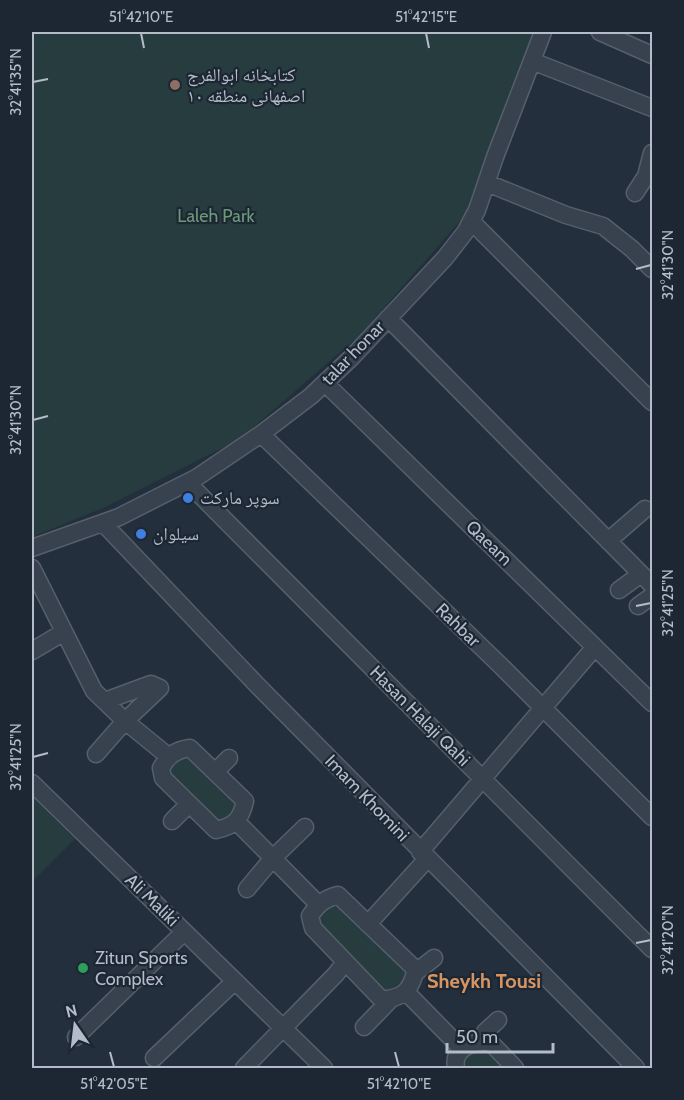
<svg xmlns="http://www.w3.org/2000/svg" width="684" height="1100" viewBox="0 0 684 1100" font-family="Cabin,'Noto Naskh Arabic',sans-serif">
	<rect width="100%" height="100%" fill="#242f3e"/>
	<path fill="#263c3f" d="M32,32h506l-69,179 -108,123 -121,105 -137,69 -71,29z
		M186,755l50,49 -2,10 -15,9 -50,-48c3,-11 7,-16 17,-20z
		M32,796l43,43 -43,43z
		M337,905l68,65c0,13 -9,18 -21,23l-66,-70c5,-12 6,-16 19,-18z
		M486,1047l20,21h-43l-2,-9 10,-7z"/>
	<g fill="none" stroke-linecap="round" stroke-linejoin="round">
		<g stroke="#565f6c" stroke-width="19">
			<path id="minor" d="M600,32l52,23
				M532,61l120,47
				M487,183l79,32 37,11 29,23 20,20
				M635,193l11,-17 6,-23
				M471,221l181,181
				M388,318l264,267
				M325,383l327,320
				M261,434l240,232 151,151
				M188,483l464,466
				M103,523l154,162 379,383
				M608,541l37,-32
				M32,548l87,-31 77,-39 65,-44 50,-38 41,-39 93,-99 21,-27 11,-21 18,-53 48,-125
				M32,568l62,123 31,30 43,35
				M619,590l22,-16
				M638,606l14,-10
				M32,651l32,-19
				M190,748l55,53c-4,18 -10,25 -29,29l-53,-52 -2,-10c7,-12 14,-18 29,-20z
				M96,754l29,-33 35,-33 -9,-4 -46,17
				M215,772l14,-14
				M32,783l292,285
				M172,821l17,-17
				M236,821l82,83
				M420,852l175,-205
				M247,889l26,-31 32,-31
				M338,895l75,72 2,6c-6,20 -12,24 -33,27l-69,-72 -3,-12c8,-12 14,-17 28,-21z
				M368,924l59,-65
				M415,973l19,-15
				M406,992l56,57
				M364,1027l28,-29
				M76,1037l108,-105
				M482,1042l3,-10 13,-12
				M154,1058l81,-77
				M244,1068l92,-94 9,-12
				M456,1068c-4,-20 17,-26 33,-27l26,27"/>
		</g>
		<use href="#minor" stroke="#38414e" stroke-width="16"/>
	</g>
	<path fill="none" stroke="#b4bcc9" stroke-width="2" d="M141,33l3,15M426,33l3,15M33,82l15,-3M636,269l15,-4M33,420l15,-4M636,606l15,-3M33,757l15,-4M636,943l15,-3M110,1052l4,15M395,1052l4,15"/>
	<circle fill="#8d6e63" stroke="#1d2633" stroke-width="2" cx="175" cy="85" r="6"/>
	<g fill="#3f7fe0" stroke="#1d2633" stroke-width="2">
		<circle cx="188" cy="498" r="6"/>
		<circle cx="141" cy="534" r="6"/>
	</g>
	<circle fill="#2e9e5b" stroke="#1d2633" stroke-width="2" cx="83" cy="968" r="6"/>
	<g text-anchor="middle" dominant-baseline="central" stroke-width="4.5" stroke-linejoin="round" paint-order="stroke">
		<g font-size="18" fill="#b4bcc9" stroke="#1d2633" text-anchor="start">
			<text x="187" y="75">کتابخانه ابوالفرج<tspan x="187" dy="21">اصفهانی منطقه ۱۰</tspan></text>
			<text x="200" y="498">سوپر مارکت</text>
			<text x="153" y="534">سیلوان</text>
			<text x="95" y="958">Zitun Sports<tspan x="95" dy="21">Complex</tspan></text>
		</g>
		<g font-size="18" fill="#6b9a76" stroke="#1d2633">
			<text x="216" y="216">Laleh Park</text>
		</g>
		<g font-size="18" fill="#b4bcc9" stroke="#1d2633">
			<text transform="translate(353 353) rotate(-46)">talar honar</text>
			<text transform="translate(489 543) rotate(44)">Qaeam</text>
			<text transform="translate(458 625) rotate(44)">Rahbar</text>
			<text transform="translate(420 716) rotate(45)">Hasan Halaji Qahi</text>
			<text transform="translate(367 798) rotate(46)">Imam Khomini</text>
			<text transform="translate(152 900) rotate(44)">Ali Maliki</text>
		</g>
		<g font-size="20" font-weight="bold" fill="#d59563" stroke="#1d2633">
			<text x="484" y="981">Sheykh Tousi</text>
		</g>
	</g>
	<rect width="684" height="1100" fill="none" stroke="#1d2633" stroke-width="66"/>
	<g transform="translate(75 1025) rotate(346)" stroke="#1d2633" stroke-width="4.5" paint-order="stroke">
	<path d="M0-4.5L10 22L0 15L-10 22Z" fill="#b4bcc9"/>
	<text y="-9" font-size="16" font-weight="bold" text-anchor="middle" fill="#b4bcc9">N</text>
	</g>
	<path d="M447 1043v9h106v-9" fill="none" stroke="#b4bcc9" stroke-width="3"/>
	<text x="456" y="1043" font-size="18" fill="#b4bcc9" stroke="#1d2633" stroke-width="4.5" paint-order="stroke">50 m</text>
	<rect x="33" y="33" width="618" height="1034" fill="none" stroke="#b4bcc9" stroke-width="2"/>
	<g font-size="15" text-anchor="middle" fill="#b4bcc9">
		<text x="141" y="22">51°42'10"E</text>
		<text x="426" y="22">51°42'15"E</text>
		<text transform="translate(16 82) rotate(-90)" y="5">32°41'35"N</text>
		<text transform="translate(668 265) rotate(-90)" y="5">32°41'30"N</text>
		<text transform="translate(16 420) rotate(-90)" y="5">32°41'30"N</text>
		<text transform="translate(668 603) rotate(-90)" y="5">32°41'25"N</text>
		<text transform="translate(16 757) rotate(-90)" y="5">32°41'25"N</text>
		<text transform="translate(668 940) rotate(-90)" y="5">32°41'20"N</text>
		<text x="114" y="1089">51°42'05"E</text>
		<text x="399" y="1089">51°42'10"E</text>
	</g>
</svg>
